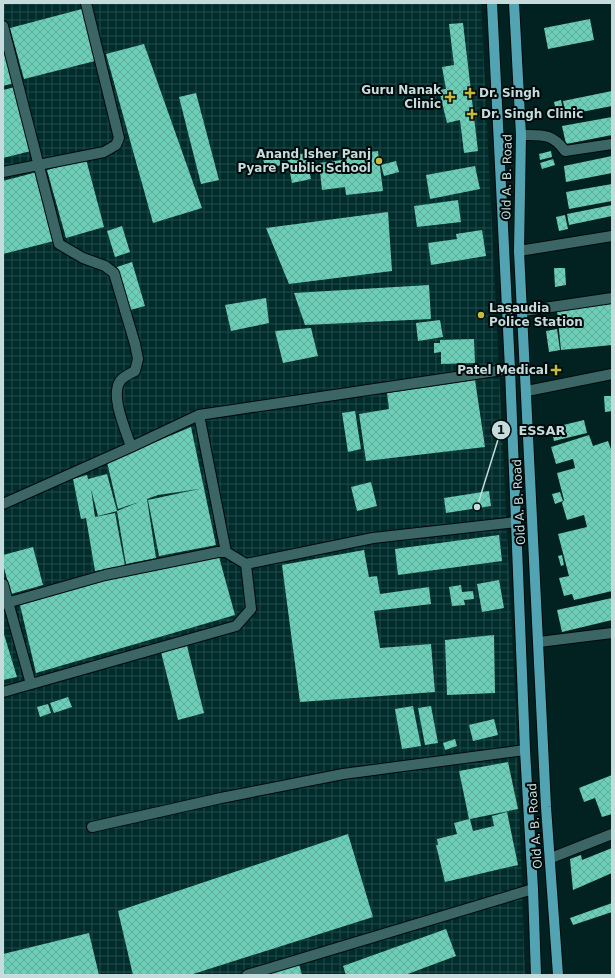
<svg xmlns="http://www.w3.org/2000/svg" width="615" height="978" viewBox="0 0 615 978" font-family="'DejaVu Sans',sans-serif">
	<defs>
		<pattern id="industrial-grid" width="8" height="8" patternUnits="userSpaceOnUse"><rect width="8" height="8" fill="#002c2c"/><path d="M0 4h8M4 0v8" fill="none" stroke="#244a4a"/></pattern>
		<pattern id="building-cross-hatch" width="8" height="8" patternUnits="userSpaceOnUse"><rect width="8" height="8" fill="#6dceb7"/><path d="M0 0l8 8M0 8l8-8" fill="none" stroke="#60ab9a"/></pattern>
	</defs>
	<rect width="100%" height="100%" fill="#022222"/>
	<path fill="url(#industrial-grid)" d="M3,3h478l35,712 9,260h-522z"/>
	<path fill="url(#building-cross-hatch)" d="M82,9l13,52 -71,18 -14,-51z
		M590,19l4,21 -46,9 -4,-21z
		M463,23l15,128 -14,2 -4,-33 -13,3 -8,-33 7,-1 -4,-22 12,-2 -5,-41z
		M3,42l11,41 -11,3z
		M144,44l58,164 -49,15 -47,-169z
		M15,87l16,64 -28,7v-68z
		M612,91v15l-46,9 -3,-14z
		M196,93l23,87 -18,4 -22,-87z
		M561,100l2,10 -7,1 -2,-9z
		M612,117v18l-46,9 -4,-18z
		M378,151l5,40 -37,4 -1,-8 -23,3 -3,-27 23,-3v-5z
		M551,151l1,6 -12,3 -1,-6z
		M277,152l4,13 -15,4 -4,-13z
		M305,153l2,10 6,-1 2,7 -6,1 2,9 -19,4 -5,-26z
		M612,156v17l-46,9 -2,-16z
		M86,159l18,68 -38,11 -19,-68z
		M553,159l2,6 -13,4 -2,-6z
		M396,161l3,11 -15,4 -3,-11z
		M475,166l5,23 -50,10 -4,-24z
		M37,172l17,69 -51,13v-73z
		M612,184v17l-43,8 -3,-17z
		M458,200l3,22 -44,5 -3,-21z
		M612,205v11l-43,9 -2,-11z
		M388,212l4,59 -103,13 -23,-56z
		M565,215l3,14 -9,2 -3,-14z
		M122,226l8,26 -15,5 -8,-26z
		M482,230l4,26 -55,9 -3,-22 29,-4 -1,-5z
		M132,262l13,44 -15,4 -13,-43z
		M554,268h11l1,17 -11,2z
		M429,285l2,34 -126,6 -11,-32z
		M266,298l3,25 -38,8 -6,-26z
		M612,301v44l-51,5 -4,-40z
		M440,320l3,17 -25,4 -2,-18z
		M311,328l7,28 -35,7 -8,-32z
		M557,329l3,21 -11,2 -3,-21z
		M474,339l1,24 -34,1v-12l-7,1v-10h6v-3z
		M475,380l10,67 -119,14 -7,-47 30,-5 -2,-16z
		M604,396h8v15l-7,1z
		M355,411l6,38 -13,3 -6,-39z
		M584,420l3,13 -33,8 -3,-13z
		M191,427l25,118 -57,11 -11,-56 51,-11 -41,6 -11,4 9,59 -30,6 -9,-53 -19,5 -7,-27 4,28 20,-4 10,53 -30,5 -9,-53 -5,1 -8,-40 14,-4 1,4 19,-5 10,37 22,-9 -21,7 -11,-47z
		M589,435l4,11 15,-5 4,11v139l-38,9 -2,-6 -8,2 -5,-18 10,-2 -11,-42 29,-7 -3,-12 -17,5 -5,-17 2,-3 -7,-27 18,-5 -2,-9 -17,5 -5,-17z
		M371,482l6,24 -20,5 -6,-24z
		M489,491l2,15 -45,7 -2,-15z
		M560,492l3,9 -8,3 -3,-10z
		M499,535l3,26 -104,14 -3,-26z
		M33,547l10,38 -32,9 -8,-30v-9z
		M364,550l5,27 8,-1 3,18 49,-7 2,17 -57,7 6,37 51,-4 4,48 -135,10 -18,-137z
		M562,555l2,10 -3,1 -3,-10z
		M219,557l16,58 -199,58 -16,-68 93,-27z
		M499,580l5,28 -22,4 -5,-28z
		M461,585l1,7 11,-1 1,8 -10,1 1,5 -13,1 -3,-19z
		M612,598v22l-50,12 -5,-22z
		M3,631l14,46 -14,3z
		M494,635l1,58 -48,2 -2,-55z
		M187,646l17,67 -26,7 -17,-68z
		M68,697l4,10 -18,6 -4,-10z
		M48,704l3,9 -11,4 -3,-10z
		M413,706l8,40 -19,3 -7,-40z
		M431,706l7,37 -13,2 -7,-37z
		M494,719l4,16 -25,6 -4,-16z
		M455,739l2,7 -12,4 -2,-7z
		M508,762l10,47 -48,10 3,12 21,-5 -2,-10 15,-4 11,53 -73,17 -9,-37h2l-1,-6 20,-5 -3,-11 15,-4 -10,-48z
		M612,775v39l-10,3 -7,-19 -11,4 -5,-14z
		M348,834l25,83 -183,58h-57l-15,-64z
		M612,848v25l-39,17 -3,-31 11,-4 1,5z
		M612,903v9l-39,13 -3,-7z
		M446,929l10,27 -51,19h-59l-3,-9z
		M89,933l10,42h-96v-21z
		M298,961l4,14h-46z"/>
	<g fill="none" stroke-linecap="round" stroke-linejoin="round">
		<g stroke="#000a0a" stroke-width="12">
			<path id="street" d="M3,26l56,218 24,14 22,8 9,7 21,71 3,15 -3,12c-4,2 -12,6 -15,10 -10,16 6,49 11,66
				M521,135c21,0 31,-2 44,16l47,-7
				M3,172l101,-20 12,-7 3,-7 -33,-135
				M519,251l93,-15
				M524,311l88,-13
				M527,391l85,-17
				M199,415l27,137
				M3,504l128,-57 68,-32 311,-46
				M3,584l28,100
				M3,604l102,-29 113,-23h8l20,12 127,-26 143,-16
				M539,642l73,-9
				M3,692l233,-66 15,-17 -5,-45
				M92,827l129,-29 122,-24 182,-24
				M551,858l61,-24
				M247,975l286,-86"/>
		</g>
		<g stroke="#000a0a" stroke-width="12">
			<path id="primary" d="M492,3l18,366 15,381 8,139 3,86
				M514,3l7,132 -2,116 27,556 12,168"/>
		</g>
		<use href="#street" stroke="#3c6565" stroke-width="10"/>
		<use href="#primary" stroke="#52a4b2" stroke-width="10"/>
	</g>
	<g fill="#c8bb3b" stroke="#000a0a" stroke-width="1.5">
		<path d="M468 87h4v4h4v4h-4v4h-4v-4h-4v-4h4z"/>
		<path d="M448 91h4v4h4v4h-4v4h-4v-4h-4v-4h4z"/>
		<path d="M470 108h4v4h4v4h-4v4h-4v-4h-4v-4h4z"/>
		<circle cx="379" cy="161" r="4"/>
		<circle cx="481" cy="315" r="4"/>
		<path d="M554 364h4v4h4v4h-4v4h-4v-4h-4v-4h4z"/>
	</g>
	<g text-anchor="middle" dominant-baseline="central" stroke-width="4" stroke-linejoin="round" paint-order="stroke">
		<g font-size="12" font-weight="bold" fill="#c6dcdc" stroke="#000a0a" text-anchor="end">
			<text x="441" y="90">Guru Nanak<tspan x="441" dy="14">Clinic</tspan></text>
			<text x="479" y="93" text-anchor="start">Dr. Singh</text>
			<text x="481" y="114" text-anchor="start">Dr. Singh Clinic</text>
			<text x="371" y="154">Anand Isher Panj<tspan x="371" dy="14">Pyare Public School</tspan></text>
			<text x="489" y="308" text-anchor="start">Lasaudia<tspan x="489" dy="14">Police Station</tspan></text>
			<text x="548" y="370">Patel Medical</text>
		</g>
		<g font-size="12" fill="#c6dcdc" stroke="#000a0a">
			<text transform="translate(507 177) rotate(-89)">Old A. B. Road</text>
			<text transform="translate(519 502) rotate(-93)">Old A. B. Road</text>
			<text transform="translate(535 826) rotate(-94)">Old A. B. Road</text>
		</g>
	</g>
	<path fill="none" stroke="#c6dcdc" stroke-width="1.5" d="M477 507L501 430"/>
	<g fill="#c6dcdc" stroke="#000a0a" stroke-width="1.5">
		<circle cx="477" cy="507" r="4"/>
		<circle cx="501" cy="430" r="10"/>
	</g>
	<g font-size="12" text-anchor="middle" font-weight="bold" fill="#111">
		<text x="501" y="434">1</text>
	</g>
	<g font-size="13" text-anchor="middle" font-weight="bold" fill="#c6dcdc" stroke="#000a0a" stroke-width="4" stroke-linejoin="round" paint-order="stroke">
		<text x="542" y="435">ESSAR</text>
	</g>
	<rect width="615" height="978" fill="none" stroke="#c6dcdc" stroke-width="8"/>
</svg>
